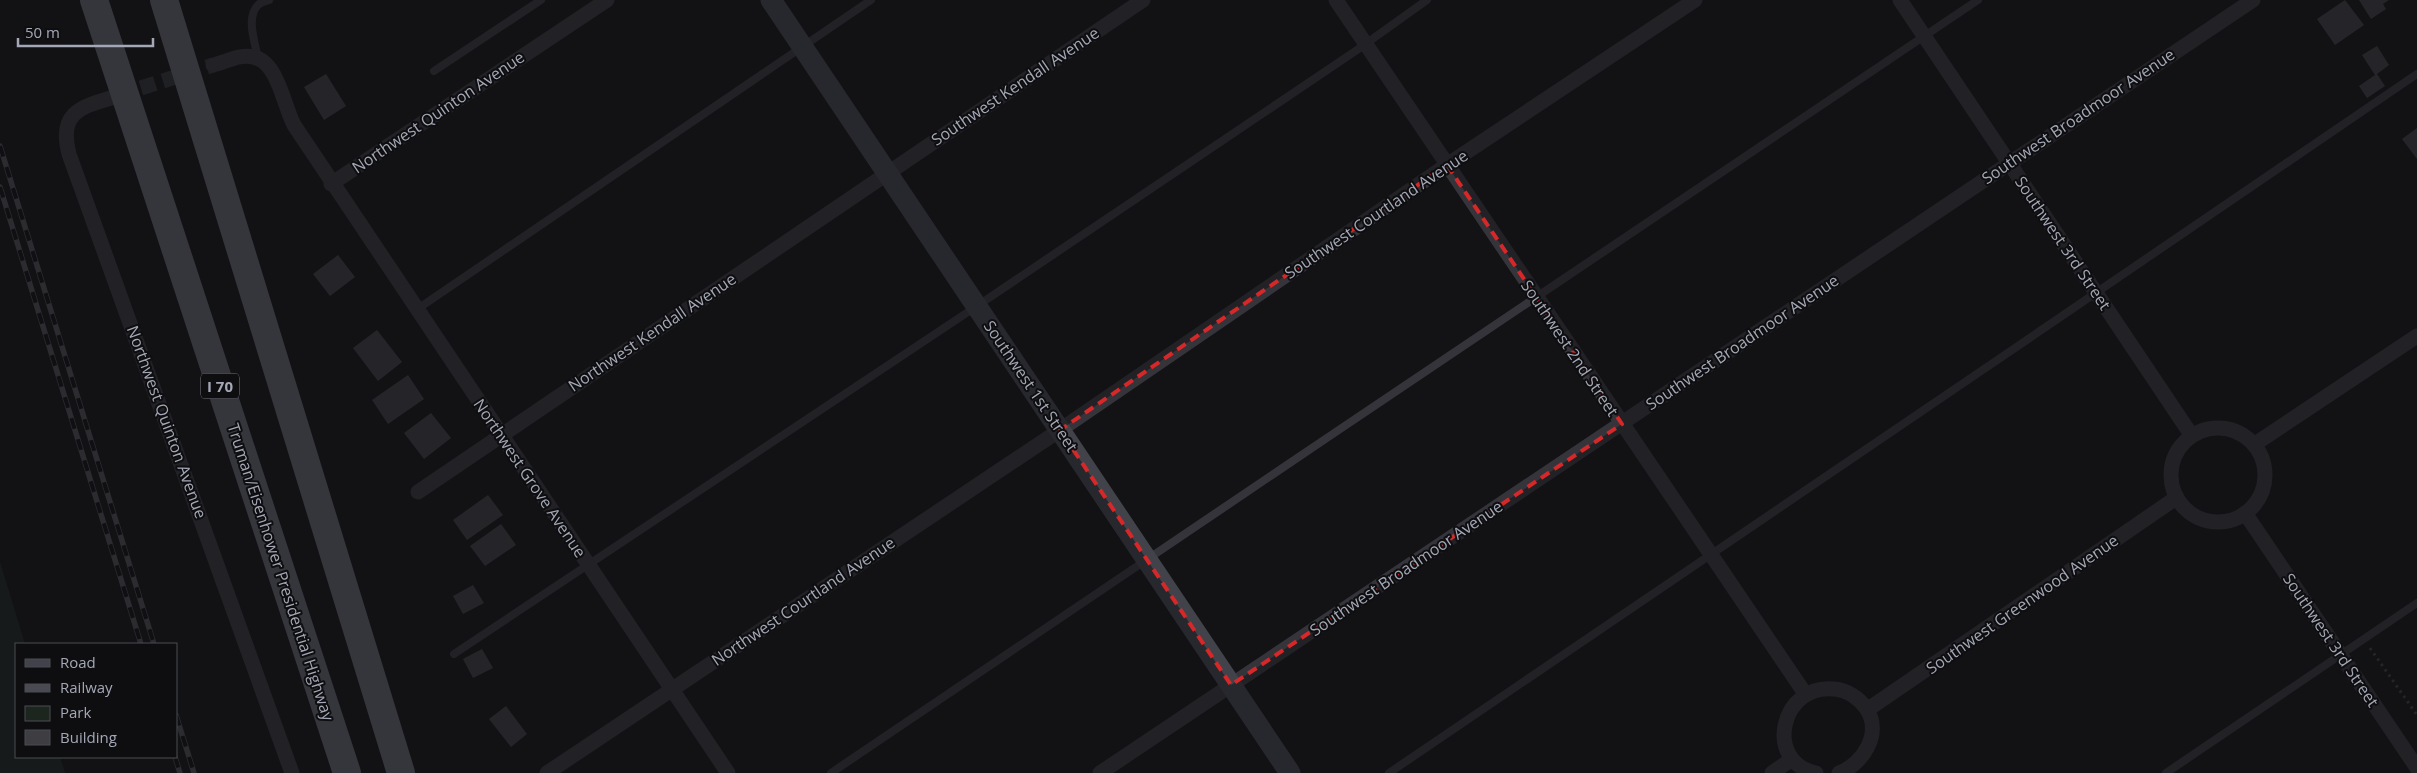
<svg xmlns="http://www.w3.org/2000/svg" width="2417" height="773" viewBox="0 0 2417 773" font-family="'Open Sans',sans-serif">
	<rect width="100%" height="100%" fill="#131315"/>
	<path fill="#1d251f" d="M0,562l25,82h-9v113h44l5,16h-65z"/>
	<path fill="#3d3d42" d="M2345,0l19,25 -29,20 -18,-26z
		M2359,0h30l-6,4 3,5 -15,10z
		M2377,46l12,19 -12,9 8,12 -18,12 -8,-12 16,-11 -13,-20z
		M326,74l20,32 -22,14 -20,-33z
		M2417,128v31l-15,-20z
		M338,255l17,22 -25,19 -17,-22z
		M377,330l25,32 -24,19 -25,-33z
		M408,375l16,24 -36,25 -16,-24z
		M431,413l20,25 -27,21 -20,-26z
		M488,495l15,20 -36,25 -14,-20z
		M501,524l15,21 -31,21 -15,-20z
		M473,585l11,18 -21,11 -10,-18z
		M482,649l11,19 -20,10 -10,-19z
		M506,706l21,28 -16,13 -22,-28z"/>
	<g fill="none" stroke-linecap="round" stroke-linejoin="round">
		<path stroke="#303135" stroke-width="15" stroke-dasharray="15 8" stroke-linecap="butt" d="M119,95l94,-30"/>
		<path stroke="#3a3b41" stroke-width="3" stroke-dasharray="2.5 4" stroke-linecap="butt" d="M2370,648l47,67"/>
		<path stroke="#34343a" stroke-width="8" d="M258,59c-2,-14 -13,-41 0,-54 2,-2 8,-4 11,-5
			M434,71l107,-71
			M416,310l455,-310
			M454,654l523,-348 380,-256 70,-50
			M831,773c381,-260 765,-514 1147,-773
			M1389,773c341,-234 687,-464 1028,-699
			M2166,773l251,-170"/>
		<path stroke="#34343a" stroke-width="15" d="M1336,0l470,695
			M1900,0l292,436
			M213,65c9,-2 17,-6 26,-8 39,-8 42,44 55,68l434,648
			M114,97c-33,10 -56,15 -45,57l223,619
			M331,184l276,-184
			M2171 475a47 47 0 1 1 94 0a47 47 0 1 1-94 0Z
			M2255,444l162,-108
			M418,492l725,-492
			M2245,513l172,255
			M1867,710l309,-212
			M547,773l513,-343 387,-265 248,-165
			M1100,773l1153,-773
			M1772,773l20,-14
			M1816,773c-53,-11 -35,-90 18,-84 13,1 25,9 32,19 17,25 -3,56 -27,65"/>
		<path stroke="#42434a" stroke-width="21" d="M771,0l519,773"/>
		<path stroke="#60626b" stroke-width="28" d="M94,0l253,773
			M164,0l237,773"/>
		<g stroke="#494a51" stroke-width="5.5">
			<path id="rail" d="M0,146l154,498
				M0,187l141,457
				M176,715l18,58
				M175,757l5,16"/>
		</g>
		<use href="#rail" stroke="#0e0e10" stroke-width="4" stroke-dasharray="11" stroke-linecap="butt"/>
	</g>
	<path d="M0 0H2417V773H0ZM1447,165l175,259 -391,261 -171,-255z" fill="#131315" fill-opacity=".55" fill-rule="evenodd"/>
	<path fill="none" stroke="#d62828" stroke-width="4" stroke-dasharray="10 6" stroke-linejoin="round" d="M1447,165l175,259 -391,261 -171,-255z"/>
	<g text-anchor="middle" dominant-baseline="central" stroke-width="4" stroke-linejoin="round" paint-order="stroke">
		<rect fill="#0e0e10" stroke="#777a84" stroke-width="1" x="201" y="373.5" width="38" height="25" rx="4"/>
		<g font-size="15" font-weight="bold" fill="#a4a8b6">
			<text x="220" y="386">I 70</text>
		</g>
		<g font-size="16" fill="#a4a8b6" stroke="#0e0e10">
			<text transform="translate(1015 86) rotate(-34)">Southwest Kendall Avenue</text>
			<text transform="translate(438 112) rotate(-34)">Northwest Quinton Avenue</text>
			<text transform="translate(2078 116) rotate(-34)">Southwest Broadmoor Avenue</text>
			<text transform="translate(1376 214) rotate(-34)">Southwest Courtland Avenue</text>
			<text transform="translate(2063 243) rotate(56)">Southwest 3rd Street</text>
			<text transform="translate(652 332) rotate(-34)">Northwest Kendall Avenue</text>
			<text transform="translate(1742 342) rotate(-34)">Southwest Broadmoor Avenue</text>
			<text transform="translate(1570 348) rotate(56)">Southwest 2nd Street</text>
			<text transform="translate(1031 386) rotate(56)">Southwest 1st Street</text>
			<text transform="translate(167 422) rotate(70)">Northwest Quinton Avenue</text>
			<text transform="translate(530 478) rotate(56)">Northwest Grove Avenue</text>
			<text transform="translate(1406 568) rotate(-34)">Southwest Broadmoor Avenue</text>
			<text transform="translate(281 572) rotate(72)">Truman/Eisenhower Presidential Highway</text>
			<text transform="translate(803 601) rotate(-34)">Northwest Courtland Avenue</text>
			<text transform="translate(2022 604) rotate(-35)">Southwest Greenwood Avenue</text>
			<text transform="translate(2331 640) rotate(56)">Southwest 3rd Street</text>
		</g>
	</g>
	<rect x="15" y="643" width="162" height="115" fill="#0e0e10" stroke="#4a4c52"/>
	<rect x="25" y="659" width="25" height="8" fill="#42434a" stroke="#4a4c52"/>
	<text x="60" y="668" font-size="15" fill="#a4a8b6">Road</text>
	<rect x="25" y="684" width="25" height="8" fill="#494a51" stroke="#4a4c52"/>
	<text x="60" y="693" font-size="15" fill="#a4a8b6">Railway</text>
	<rect x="25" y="706" width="25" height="15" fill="#1d251f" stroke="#4a4c52"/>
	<text x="60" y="718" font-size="15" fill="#a4a8b6">Park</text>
	<rect x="25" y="730" width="25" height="15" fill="#3d3d42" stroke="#4a4c52"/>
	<text x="60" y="743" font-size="15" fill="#a4a8b6">Building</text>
	<path d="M18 38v8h135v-8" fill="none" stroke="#a4a8b6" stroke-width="2.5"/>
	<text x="25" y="38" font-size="15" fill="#a4a8b6" stroke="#0e0e10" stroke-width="4" paint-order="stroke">50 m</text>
</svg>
